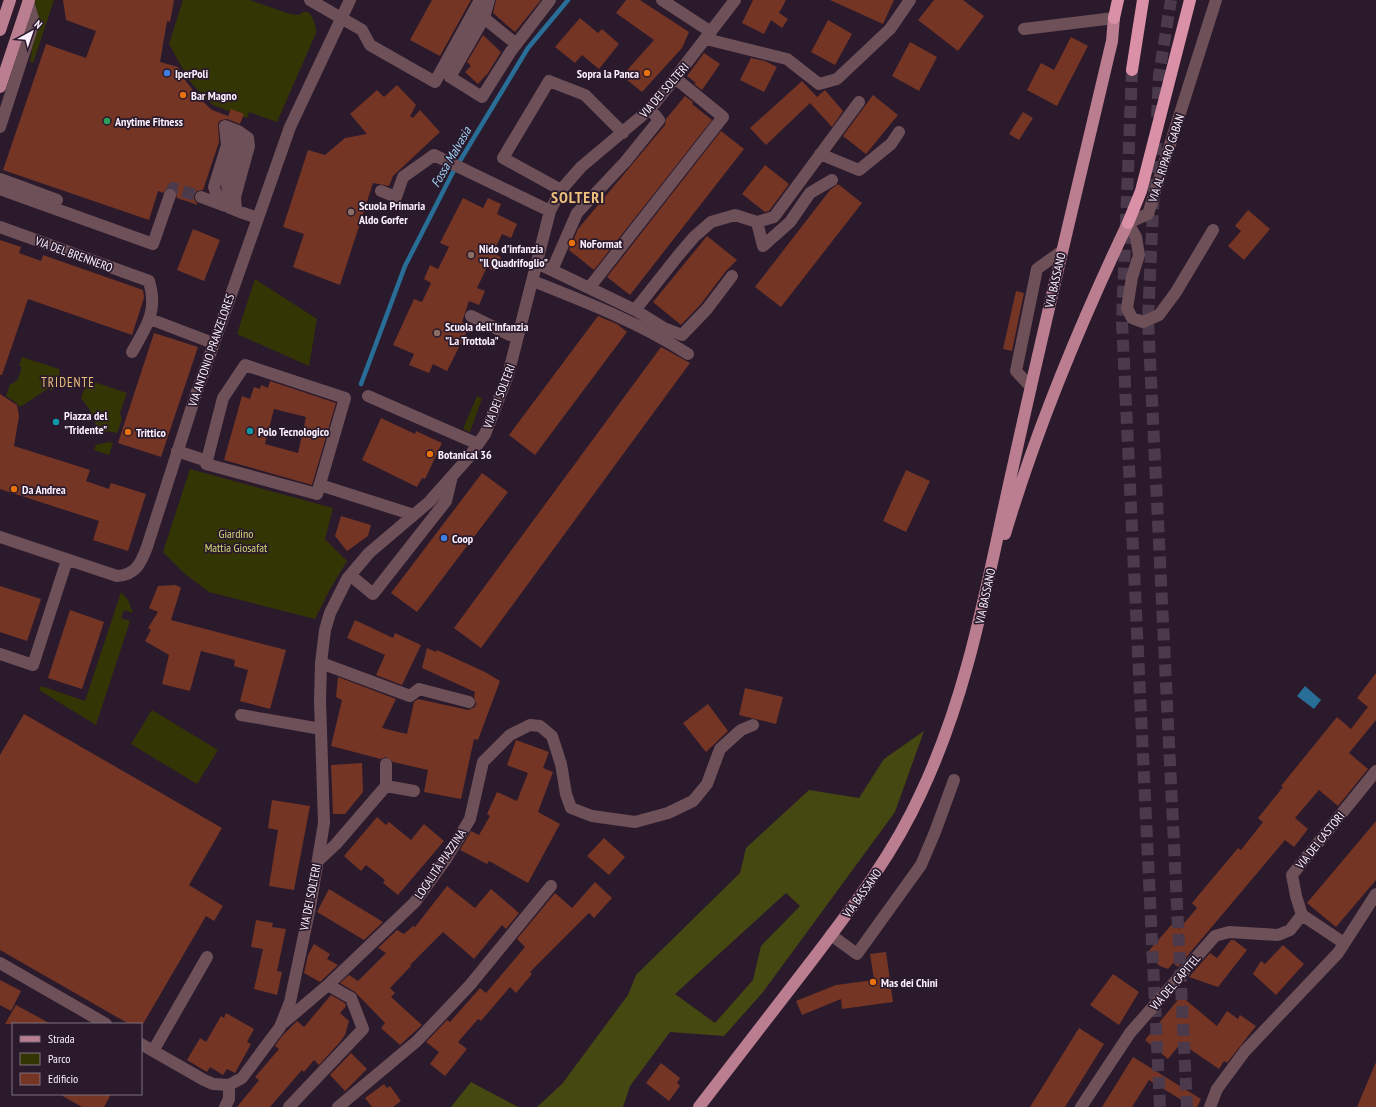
<svg xmlns="http://www.w3.org/2000/svg" width="1376" height="1107" viewBox="0 0 1376 1107" font-family="'PT Sans Narrow',sans-serif">
	<rect width="100%" height="100%" fill="#2a1a2c"/>
	<path fill="#343505" d="M35,0h19l-21,63 -3,-1 4,-26z
		M183,0h67l40,14 9,1 4,-3h5c6,6 8,13 8,21l-39,89 -28,-10 -2,6 -34,-13 -10,-9 -14,-16 -20,-36z
		M255,279l62,40 -8,47 -72,-32z
		M22,357l37,12c2,7 -2,18 -8,22l-2,-3 -29,19 -6,-6 -8,-5 4,-12 4,-1 4,-4 4,-12 -3,-1z
		M88,380l39,13 -7,20 2,6 -5,14 -9,-2 -9,3 -9,-24 -9,-12z
		M477,396l5,2 -12,34 -7,-3z
		M109,442l4,1 -4,12 -15,-5 2,-5z
		M190,469l143,39 -8,31 22,22 -18,30 -14,28 -106,-27 -24,-18 -22,-22z
		M121,592l7,8 5,13 -9,-3 -3,8 9,3 -34,104 -57,-35 2,-4 44,15z
		M152,710l66,40 -21,34 -66,-40z"/>
	<path fill="#464811" fill-rule="evenodd" d="M924,731l-29,81 -132,180 -39,44 -54,-4 -40,54 -7,21h-86l25,-23 66,-89 8,-20 104,-102 6,-25 63,-58 50,8 25,-39zM786,893l14,13 -39,40 -8,34 -38,43 -40,-29z
		M471,1082l47,25h-67z"/>
	<path fill="#296e96" d="M1305,686l16,14 -7,9 -17,-13z"/>
	<g fill="none" stroke-linecap="round" stroke-linejoin="round">
		<path stroke="#296e96" stroke-width="4.5" d="M361,384l44,-118 47,-92 76,-126 40,-48"/>
	</g>
	<path fill="#743525" fill-rule="evenodd" d="M63,0h111l-4,22 -3,-1 -7,41 18,5 7,13 15,19 12,11 16,6 -1,3 -6,1 -3,3 1,19 -16,48 -6,1 -3,4v4l4,6 -21,-7 -2,-8 -7,-2 -5,5 -5,-2 -9,29 -146,-50 43,-126 40,14 10,-27 -30,-11z
		M432,0h39l-31,56 -30,-16z
		M496,0h45l-26,32 -22,-19z
		M626,0h14l49,32 -7,16 -40,44 -20,-16 32,-36 -38,-27z
		M753,0h33l-7,13 9,6 -6,9 -11,-8 -7,14 -22,-11z
		M830,0h64l-11,24z
		M934,0h29l21,16 -26,35 -40,-31z
		M580,18l18,15 4,-4 17,15 -20,25 -17,-14 -7,8 -20,-16z
		M828,20l24,14 -17,31 -24,-13z
		M483,35l18,17 -13,21 -10,11 -13,-12 6,-6 -4,-4z
		M1071,37l17,9 -31,60 -30,-16 14,-27 13,7z
		M910,42l27,15 -18,34 -27,-15z
		M704,53l16,11 -18,26 -8,-6 2,-1 -9,-7z
		M751,58l14,3 12,6 -13,25 -24,-12z
		M802,81l15,16 8,-7 18,21 -11,16 -22,-24 -44,42 -16,-17z
		M397,85l19,20 -6,11 3,2 7,-8 20,22 -47,44 -4,10 -16,-3 -33,102 -47,-18 11,-33 -21,-7 25,-77 17,5 20,-17 22,-4 -17,-20 27,-24 7,7z
		M873,95l25,20 -32,39 -23,-18z
		M685,96l8,6 -1,2 20,16 -118,150 -25,-20 9,-21 87,-104 1,-6z
		M231,109l13,5 -4,10 -13,-5z
		M1023,112l10,6 -14,22 -10,-6z
		M721,131l23,18 -114,146 -23,-18z
		M765,165l24,19 -20,27 -4,1 -23,-18z
		M838,184l24,19 -81,104 -26,-20 75,-97z
		M463,198l20,10 5,-10 13,6 -4,10 20,10 -6,14 -9,-4 -9,19 8,4 -7,14 -7,-4 -10,21 8,3 -6,14 -10,-4 -7,21 8,3 -23,46 -14,-7 -4,9 -20,-8 5,-11 -21,-9 21,-46 8,3 9,-19 -7,-4 6,-14 8,4 11,-22 -9,-4z
		M1248,210l22,19 -26,31 -16,-14 13,-15 -6,-5z
		M193,229l27,11 -16,41 -27,-11z
		M707,236l30,24 -11,11 -25,33 -20,21 -28,-23z
		M0,240l21,7 -2,6 22,8 2,-6 100,35 1,8 -12,37 -104,-36 -26,76h-2z
		M1016,291l8,2 -12,58 -9,-2z
		M598,316l19,8 10,8 -92,123 -26,-20z
		M154,333l44,14 -37,110 -43,-14z
		M661,347l29,16 -209,285 -27,-20z
		M270,381l66,22 -24,82 -88,-25 18,-64 8,3 4,-12 6,2 1,-4 7,3zM274,409l32,8 -8,36 -33,-9z
		M0,394l17,11 2,11 -5,30 76,24 -4,11 23,8 2,-6 35,11 -18,57 -35,-11 6,-19 -99,-32z
		M381,418l34,16 1,-3 26,12 -17,36 -3,-1 -5,9 -55,-27z
		M906,470l24,11 -24,51 -23,-11z
		M482,473l26,19 -91,120 -26,-19z
		M341,516l30,9 -3,11 -21,15 -12,-15z
		M176,585l5,3 -10,32 115,30 -16,59 -30,-8 8,-31 -14,-4 1,-6 -34,-9 -11,40 -28,-7 7,-29 -24,-14 6,-11 -3,-2 10,-16 -9,-4 9,-22z
		M0,586l41,13 -14,42 -27,-9z
		M70,610l34,12 -22,67 -34,-11z
		M355,620l38,18 2,-5 26,12 -19,40 -26,-10 9,-20 -38,-17z
		M427,648l9,4 1,-2 48,22 15,9 -22,59 -4,-1 -13,60 -37,-7 4,-22 -35,-8 -7,-5 -5,2 -50,-13 11,-46 -6,-3 2,-20 58,22 -14,29 25,6 7,-32 4,-3 50,11 7,-3 1,-3 -2,-8 1,-4 -53,-24z
		M1376,673v47l-27,33 19,16 -30,37 -19,-16 -24,28 13,11 -14,18 -9,-7 -107,127 -5,-4 -5,6 -8,-3 -14,-12 27,-31 6,6 18,-21 -5,-5 46,-55 3,2 22,-28 -5,-4 25,-31 -2,-1 56,-69 14,12 17,-22 -11,-9z
		M745,688l38,9 -7,27 -37,-9z
		M708,704l20,27 -22,21 -23,-29z
		M24,714l198,114 -33,57 34,21 -9,15 -8,-5 -63,108h-14l-129,-74v-195z
		M516,740l33,12 -6,16 10,4 -15,40 22,12 -32,59 -39,-22 -2,3 -27,-14 11,-19 8,4 11,-19 -3,-2 10,-22 20,9 11,-28 -21,-8z
		M362,763l1,29 -18,22h-12l-2,-49z
		M272,800l38,6 -16,84 -25,-4 9,-56 -10,-2z
		M377,817l9,8 3,-3 22,18 13,-16 20,17 -46,54 -15,-12 2,-3 -19,-15 -5,6 -17,-15z
		M1376,821v59l-40,47 -29,-24z
		M604,838l21,19 -16,18 -22,-19z
		M595,882l17,16 -18,20 -5,-5 -59,59 2,2 -16,19 -6,-6 -29,34 -3,-2 -20,23 9,7 -22,27 -15,-12 9,-12 -13,-10 21,-22 3,2 30,-34 6,5 39,-46 -8,-8 38,-46 17,15z
		M447,886l28,22 16,-19 28,24 -13,16 -4,-4 -28,34 -31,-27 -33,33 1,1 -21,22 5,5 -4,4 31,28 -22,20 -19,-17 4,-5 -30,-31 -15,-9 9,-8 9,6 28,-28 -8,-5 19,-18 7,4 9,-8 2,1z
		M329,889l54,33 -19,18 -47,-28z
		M256,920l17,3 -1,4 14,2 -9,42 5,1 -5,23 -23,-6 9,-40 -12,-2z
		M1231,940h3l13,10 -29,37 -29,-10 21,-24 7,5z
		M314,944l16,10 -3,5 11,6 -18,17 -16,-9 4,-18z
		M1283,945l21,19 -28,31 -23,-21 8,-13 4,3z
		M886,952l7,50 -51,7 -1,-10 -39,16 -6,-14 40,-16 38,-5 -4,-26z
		M1113,974l26,18 -20,33 -29,-20z
		M0,980l21,11 -10,20 -11,-6z
		M331,995l14,8 1,3 -6,7 9,8 -4,14 -5,7 -21,23 -5,-5 -10,12 -2,-2 -32,37h-33l22,-27 -4,-3 24,-28 -4,-3 7,-10 15,-15 7,6z
		M1181,996l36,30 10,-15 11,8 2,-4 16,11 -29,37 -3,-2 -5,8 -38,-26 -13,16 -23,-19z
		M16,1005l35,19h-46z
		M226,1013l28,16 -7,13 4,2 -16,29 -8,-4 -4,6 -13,-8 -3,5 -20,-12 13,-22 6,4 15,-26 3,2z
		M1079,1028l25,16 -39,63h-35z
		M351,1053l16,16 -22,22 -15,-16z
		M1133,1057l68,42 -4,8h-4l-44,-27 -17,27h-30z
		M1376,1062v45h-19z
		M661,1063l19,15 -3,5 3,3 -11,15 -23,-18z
		M384,1084l3,4 3,-2 11,15 -8,6h-21l-7,-9z
		M59,1094h52l-7,13h-22z"/>
	<g fill="none" stroke-linecap="round" stroke-linejoin="round">
		<path stroke="#4a3a4b" stroke-width="12" stroke-dasharray="12 6" stroke-linecap="butt" d="M170,195l3,-7 28,9"/>
		<path stroke="#4a3a4b" stroke-width="12" stroke-dasharray="12 6" stroke-linecap="butt" d="M1132,70l-10,252 38,785
			M1157,117l2,-42 12,-75
			M1156,143l-8,177 39,787"/>
		<path stroke="#6e5058" stroke-width="12" d="M310,0l52,30 8,15 65,37 45,-82
			M489,0l-5,18 -34,59 32,20 29,-46 39,-51
			M662,0l49,32
			M484,18l32,26
			M1024,29l90,-11
			M706,39l81,20 32,25 18,-5 53,-50 20,-29
			M0,127l34,-105 -6,-20
			M820,154l39,16 32,-26 8,-12
			M0,179l57,21
			M0,189l153,55 17,-49
			M561,190l-58,-32 46,-77 36,14 38,38
			M381,191l15,6 7,-20 31,-22 116,56
			M201,197l24,9
			M230,208l-3,-24 11,-39 -5,-8
			M236,210l-1,-13 14,-51 -1,-8 -10,-7 -13,-5 2,19 -13,42c4,21 27,25 44,31
			M757,222l6,24 27,-24 20,-29 22,-13
			M0,227l149,54c9,30 -2,45 -17,71
			M1213,230l-37,62 -17,23 -16,7 -11,-4 -5,-10 5,-31 7,-22 -3,-18 -8,-14 20,-9 68,-214
			M537,263l98,47 29,18 18,7 25,-26 25,-33
			M552,270l25,-57 48,-51 34,-42 -9,-11
			M533,281c53,21 107,42 155,73
			M589,288l134,-171 -48,-39
			M635,310l42,-53 17,-20 17,-15 24,-7 22,7 17,-5 85,-115
			M471,316l39,19
			M150,319l63,24
			M245,365l100,33 -28,96 -111,-30 17,-66z
			M1031,387l-15,-16 21,-102 25,-18
			M368,396l110,48
			M177,451l30,10
			M320,485l94,30
			M0,537l117,39c19,-1 24,-13 30,-29l48,-150 95,-270 60,-127
			M350,575l23,19 73,-93 5,-21
			M0,654l33,11 34,-105
			M321,663l89,33 9,-7 50,13
			M241,715l80,14
			M386,786v-22
			M318,861l18,-17 50,-58 28,5
			M831,935l26,19 64,-89 14,-33 19,-52
			M1344,943l-42,-28 -6,-19 -4,-21 84,-104
			M0,963l106,61
			M282,1024l46,-39 87,-83 31,-43 24,-40 13,-57 27,-27 20,-10 10,1 12,10 9,28 5,30 5,14 21,8 43,6 33,-9 25,-12 14,-17 13,-35 21,-19 12,-5
			M141,1044l63,36 9,4 16,1 13,-7 38,-51 10,-25 20,-95 14,-84 -4,-122 1,-38 4,-33 5,-17 17,-34 22,-26 60,-51 40,-45 16,-23 23,-59 42,-164 11,-21 20,-23 69,-58 18,-22 67,-87
			M153,1051l54,-94
			M225,1107l4,-8v-14
			M289,1107l74,-78 -12,-31 -23,-13
			M338,1107l79,-66 53,-56 81,-99
			M1081,1107l49,-74 85,-97 14,-4 49,3 12,-5 12,-15
			M1210,1107l7,-18 28,-38 93,-98 38,-59"/>
		<path stroke="#bb7e90" stroke-width="12" d="M0,30l10,-30
			M0,87l29,-87
			M1005,534c32,-107 75,-210 123,-311
			M699,1107c37,-48 74,-96 111,-144 41,-54 83,-108 111,-170 50,-106 67,-218 93,-331 31,-141 65,-281 98,-421l2,-23"/>
		<path stroke="#da90a6" stroke-width="12" d="M1114,18l4,-18
			M1132,70l11,-70
			M1128,223l13,-32 49,-191"/>
	</g>
	<g fill="#3f7fe0" stroke="#2a1a2c" stroke-width="1.5">
		<circle cx="167" cy="73" r="4"/>
		<circle cx="444" cy="538" r="4"/>
	</g>
	<g fill="#e8710a" stroke="#2a1a2c" stroke-width="1.5">
		<circle cx="647" cy="73" r="4"/>
		<circle cx="183" cy="95" r="4"/>
		<circle cx="572" cy="243" r="4"/>
		<circle cx="128" cy="432" r="4"/>
		<circle cx="430" cy="454" r="4"/>
		<circle cx="14" cy="489" r="4"/>
		<circle cx="873" cy="982" r="4"/>
	</g>
	<circle fill="#2e9e5b" stroke="#2a1a2c" stroke-width="1.5" cx="107" cy="121" r="4"/>
	<g fill="#8d6e63" stroke="#2a1a2c" stroke-width="1.5">
		<circle cx="351" cy="212" r="4"/>
		<circle cx="471" cy="255" r="4"/>
		<circle cx="437" cy="333" r="4"/>
	</g>
	<g fill="#0f9aa8" stroke="#2a1a2c" stroke-width="1.5">
		<circle cx="56" cy="422" r="4"/>
		<circle cx="250" cy="431" r="4"/>
	</g>
	<g text-anchor="middle" dominant-baseline="central" stroke-width="3.5" stroke-linejoin="round" paint-order="stroke">
		<g font-size="12" font-weight="bold" fill="#fcf0fd" stroke="#2a1a2c" text-anchor="start">
			<text x="175" y="73">IperPoli</text>
			<text x="639" y="73" text-anchor="end">Sopra la Panca</text>
			<text x="191" y="95">Bar Magno</text>
			<text x="115" y="121">Anytime Fitness</text>
			<text x="359" y="205">Scuola Primaria<tspan x="359" dy="14">Aldo Gorfer</tspan></text>
			<text x="580" y="243">NoFormat</text>
			<text x="479" y="248">Nido d'infanzia<tspan x="479" dy="14">"Il Quadrifoglio"</tspan></text>
			<text x="445" y="326">Scuola dell'Infanzia<tspan x="445" dy="14">"La Trottola"</tspan></text>
			<text x="64" y="415">Piazza del<tspan x="64" dy="14">"Tridente"</tspan></text>
			<text x="258" y="431">Polo Tecnologico</text>
			<text x="136" y="432">Trittico</text>
			<text x="438" y="454">Botanical 36</text>
			<text x="22" y="489">Da Andrea</text>
			<text x="452" y="538">Coop</text>
			<text x="881" y="982">Mas dei Chini</text>
		</g>
		<g font-size="12" fill="#fcf0fd" stroke="#2a1a2c">
			<text transform="translate(664 90) rotate(-49)">VIA DEI SOLTERI</text>
			<text transform="translate(1166 158) rotate(-72)">VIA AL RIPARO GABAN</text>
			<text transform="translate(74 254) rotate(20)">VIA DEL BRENNERO</text>
			<text transform="translate(1055 280) rotate(-77)">VIA BASSANO</text>
			<text transform="translate(211 350) rotate(-71)">VIA ANTONIO PRANZELORES</text>
			<text transform="translate(499 396) rotate(-69)">VIA DEI SOLTERI</text>
			<text transform="translate(985 596) rotate(-78)">VIA BASSANO</text>
			<text transform="translate(1320 840) rotate(-51)">VIA DEI CASTORI</text>
			<text transform="translate(440 864) rotate(-56)">LOCALITÀ PIAZZINA</text>
			<text transform="translate(862 893) rotate(-54)">VIA BASSANO</text>
			<text transform="translate(310 897) rotate(-79)">VIA DEI SOLTERI</text>
			<text transform="translate(1175 982) rotate(-49)">VIA DEL CAPITEL</text>
		</g>
		<g font-size="12" fill="#d5da76" stroke="#2a1a2c">
			<text x="236" y="533">Giardino<tspan x="236" dy="14">Mattia Giosafat</tspan></text>
		</g>
		<g font-size="13" font-style="italic" fill="#a0d5f8" stroke="#2a1a2c">
			<text transform="translate(451 157) rotate(-60)">Fossa Malvasia</text>
		</g>
		<g font-size="13" letter-spacing="1" fill="#edc07c" stroke="#2a1a2c">
			<text x="68" y="382">TRIDENTE</text>
		</g>
		<g font-size="16" font-weight="bold" letter-spacing="1" fill="#edc07c" stroke="#2a1a2c">
			<text x="578" y="197">SOLTERI</text>
		</g>
	</g>
	<rect x="12" y="1023" width="130" height="72" fill="#2a1a2c" stroke="#7e7080"/>
	<rect x="20" y="1036" width="20" height="6" fill="#bb7e90" stroke="#7e7080"/>
	<text x="48" y="1043" font-size="12" fill="#fcf0fd">Strada</text>
	<rect x="20" y="1053" width="20" height="12" fill="#343505" stroke="#7e7080"/>
	<text x="48" y="1063" font-size="12" fill="#fcf0fd">Parco</text>
	<rect x="20" y="1073" width="20" height="12" fill="#743525" stroke="#7e7080"/>
	<text x="48" y="1083" font-size="12" fill="#fcf0fd">Edificio</text>
	<g transform="translate(32 32) rotate(40)" stroke="#2a1a2c" stroke-width="3" paint-order="stroke">
	<path d="M0-3L7 15L0 10L-7 15Z" fill="#fcf0fd"/>
	<text y="-6" font-size="11" font-weight="bold" text-anchor="middle" fill="#fcf0fd">N</text>
	</g>
</svg>
